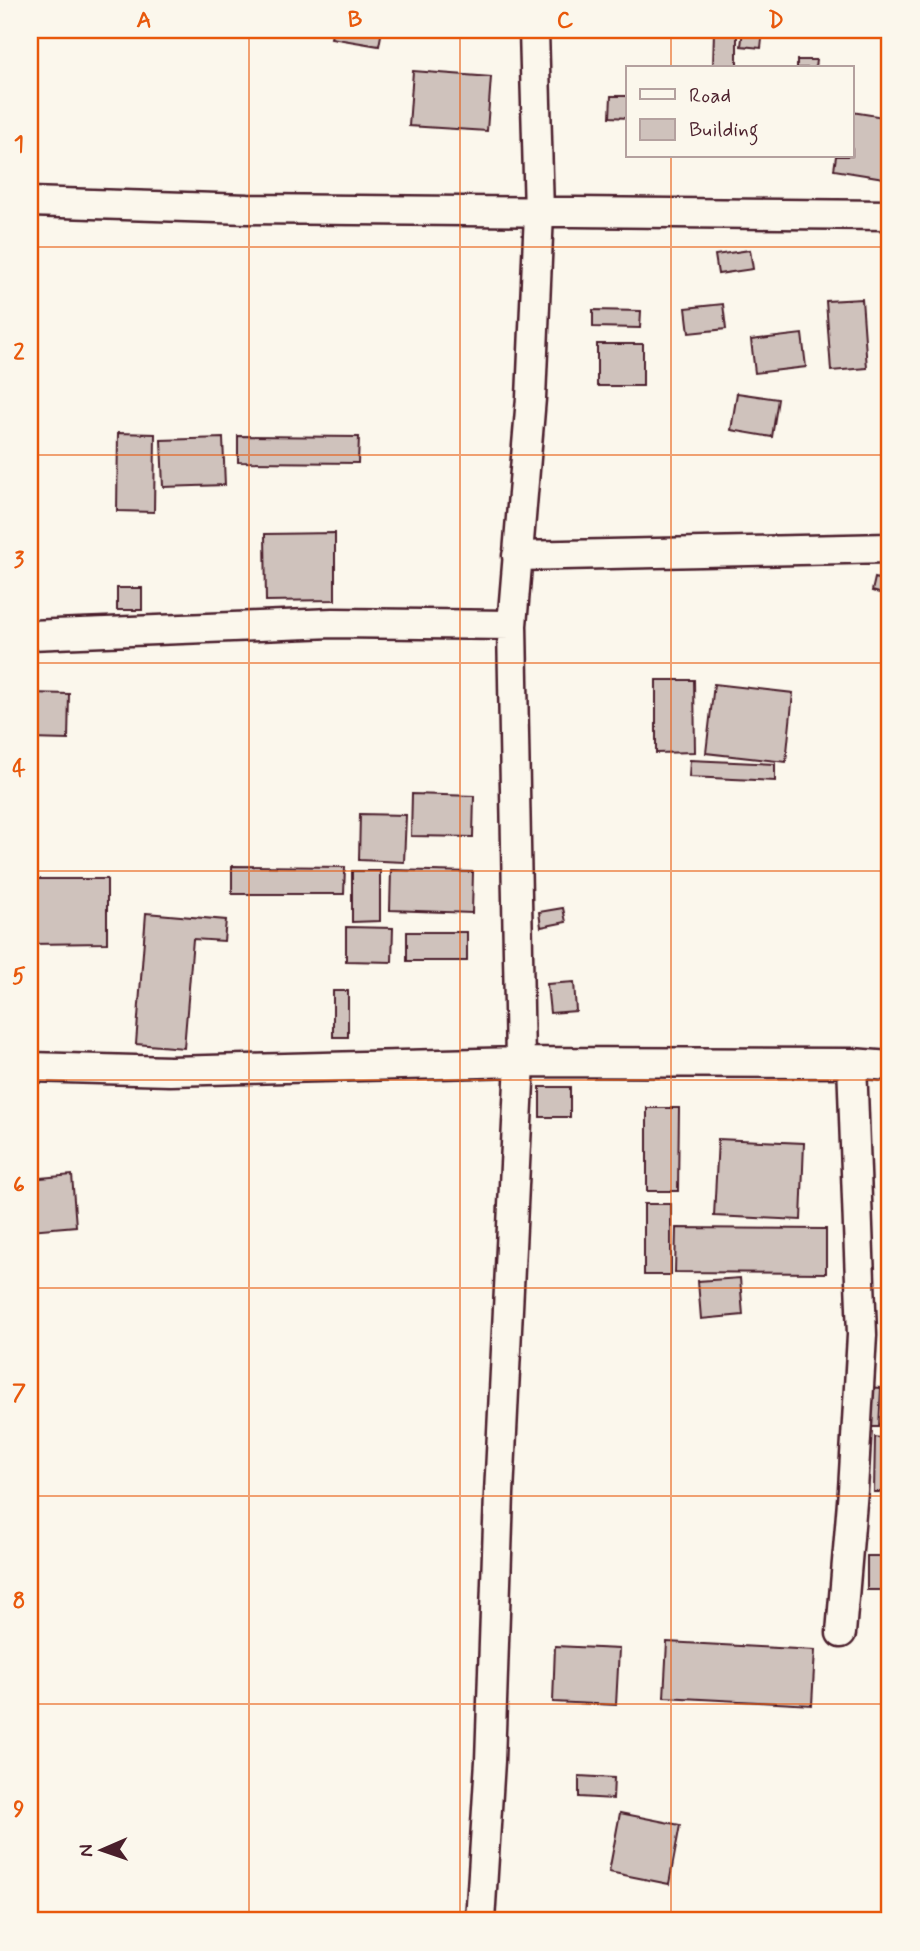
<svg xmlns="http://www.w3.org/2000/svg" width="920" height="1951" viewBox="0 0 920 1951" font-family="Mynerve,sans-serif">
	<rect width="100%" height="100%" fill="#fbf7ec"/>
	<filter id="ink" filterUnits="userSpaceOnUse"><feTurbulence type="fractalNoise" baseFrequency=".0143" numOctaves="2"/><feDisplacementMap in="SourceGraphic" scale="14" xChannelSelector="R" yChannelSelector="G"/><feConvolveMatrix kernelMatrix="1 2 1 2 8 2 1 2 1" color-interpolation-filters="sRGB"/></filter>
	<g filter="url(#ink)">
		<path fill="#cfc2bc" stroke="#4a1f2b" stroke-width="2" d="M333,30h49l-3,16 -48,-8z
			M714,30h23v38h-24z
			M743,30h20l-2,18 -20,-2z
			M797,60h19l-1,8h-18z
			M413,71l78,6 -4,54 -78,-5z
			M611,96h17v22l-18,-1z
			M852,112l38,6v61l-56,-9 2,-14h16z
			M750,250l3,19 -35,5 -3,-19z
			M862,299l5,69 -36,3 -5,-70z
			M723,304l3,25 -37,4 -3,-25z
			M593,310l48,1 -1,17 -47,-1z
			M802,334l4,33 -51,6 -4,-33z
			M597,344h46v42h-46z
			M737,393l41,6 -6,38 -41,-7z
			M118,433l37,1 -1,78 -37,-1z
			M238,436l121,1 -1,26 -120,-1z
			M223,438l2,47 -62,2 -2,-47z
			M335,533v67l-69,1 -1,-67z
			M875,578l11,3 -3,13 -11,-3z
			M117,588h25v22h-25z
			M656,680h38l1,72 -39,1z
			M714,684l79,9 -7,69 -80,-9z
			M30,693l39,1 -1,46 -38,-1z
			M690,760l85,4v17l-86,-4z
			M412,794l62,2 -1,41 -62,-1z
			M360,814l46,1 -2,47 -45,-2z
			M232,866l113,1 -1,27h-112z
			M391,870l82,2 -1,41 -82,-3z
			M352,871h28v50l-28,1z
			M30,879h77v64l-77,1z
			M563,908l3,14 -25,5 -2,-15z
			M146,913l80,7 -2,21 -31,-2 -9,109 -48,-4z
			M346,927l47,1 -1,34 -46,-1z
			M407,932h60v29h-60z
			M574,982l2,29 -26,2 -3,-29z
			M333,991h15v46h-15z
			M540,1087h30v30h-30z
			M647,1108h32l-1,83h-31z
			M718,1139l86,4 -3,77 -87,-4z
			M72,1175l4,51 -46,4v-51z
			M644,1204h27v71h-27z
			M676,1228l150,1v44l-151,-1z
			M740,1278l3,37 -42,4 -3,-38z
			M865,1387l16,1 -2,39h-16z
			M875,1437l15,3v52h-16z
			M867,1556h23v34h-23z
			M667,1642l148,8 -3,55 -148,-8z
			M555,1646l64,3 -3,56 -63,-3z
			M579,1776l35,2 -1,21 -34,-2z
			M620,1813l60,12 -11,59 -60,-12z"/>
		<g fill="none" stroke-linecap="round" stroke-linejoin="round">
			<g stroke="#4a1f2b" stroke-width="33">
				<path id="street" d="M30,202l218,7 642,6
					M517,556l373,-8
					M30,635l303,-12 179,2
					M30,1067l140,4 350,-9 332,1 38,3
					M841,1633l12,-143 9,-155 -10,-272
					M480,1921l10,-160 9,-267 21,-432 -8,-437 19,-227 8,-185 -5,-183"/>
			</g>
			<use href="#street" stroke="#fbf7ec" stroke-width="28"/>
		</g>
	</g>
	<path fill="none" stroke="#e8590c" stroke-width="2" stroke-opacity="0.55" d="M249,30v1891M460,30v1891M671,30v38M671,156v1765M30,247h860M30,455h860M30,663h860M30,871h860M30,1080h860M30,1288h860M30,1496h860M30,1704h860"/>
	<rect width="920" height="1951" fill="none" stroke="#fbf7ec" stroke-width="77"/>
	<rect x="626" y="66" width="228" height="91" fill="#fbf7ec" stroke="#b4a19f" stroke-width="2"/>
	<rect x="640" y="89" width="35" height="10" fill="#fbf7ec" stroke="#b4a19f" stroke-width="2"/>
	<text x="689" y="102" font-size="21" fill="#4a1f2b">Road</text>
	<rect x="640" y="119" width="35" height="21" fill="#cfc2bc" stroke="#b4a19f" stroke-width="2"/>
	<text x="689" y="136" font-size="21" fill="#4a1f2b">Building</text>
	<g transform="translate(102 1850) rotate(268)" stroke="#fbf7ec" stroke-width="5" paint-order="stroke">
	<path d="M0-5L12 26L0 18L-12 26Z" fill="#4a1f2b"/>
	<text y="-10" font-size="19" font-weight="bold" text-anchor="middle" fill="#4a1f2b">N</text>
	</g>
	<rect x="38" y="38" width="843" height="1874" fill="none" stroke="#e8590c" stroke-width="2.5"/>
	<g font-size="23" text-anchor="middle" font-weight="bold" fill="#e8590c">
		<text x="144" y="27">A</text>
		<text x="355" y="27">B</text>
		<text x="565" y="27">C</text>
		<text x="776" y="27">D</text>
		<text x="19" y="151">1</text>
		<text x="19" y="359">2</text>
		<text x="19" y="567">3</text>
		<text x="19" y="775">4</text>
		<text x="19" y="983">5</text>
		<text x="19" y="1192">6</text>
		<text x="19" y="1400">7</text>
		<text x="19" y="1608">8</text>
		<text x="19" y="1816">9</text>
	</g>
</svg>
